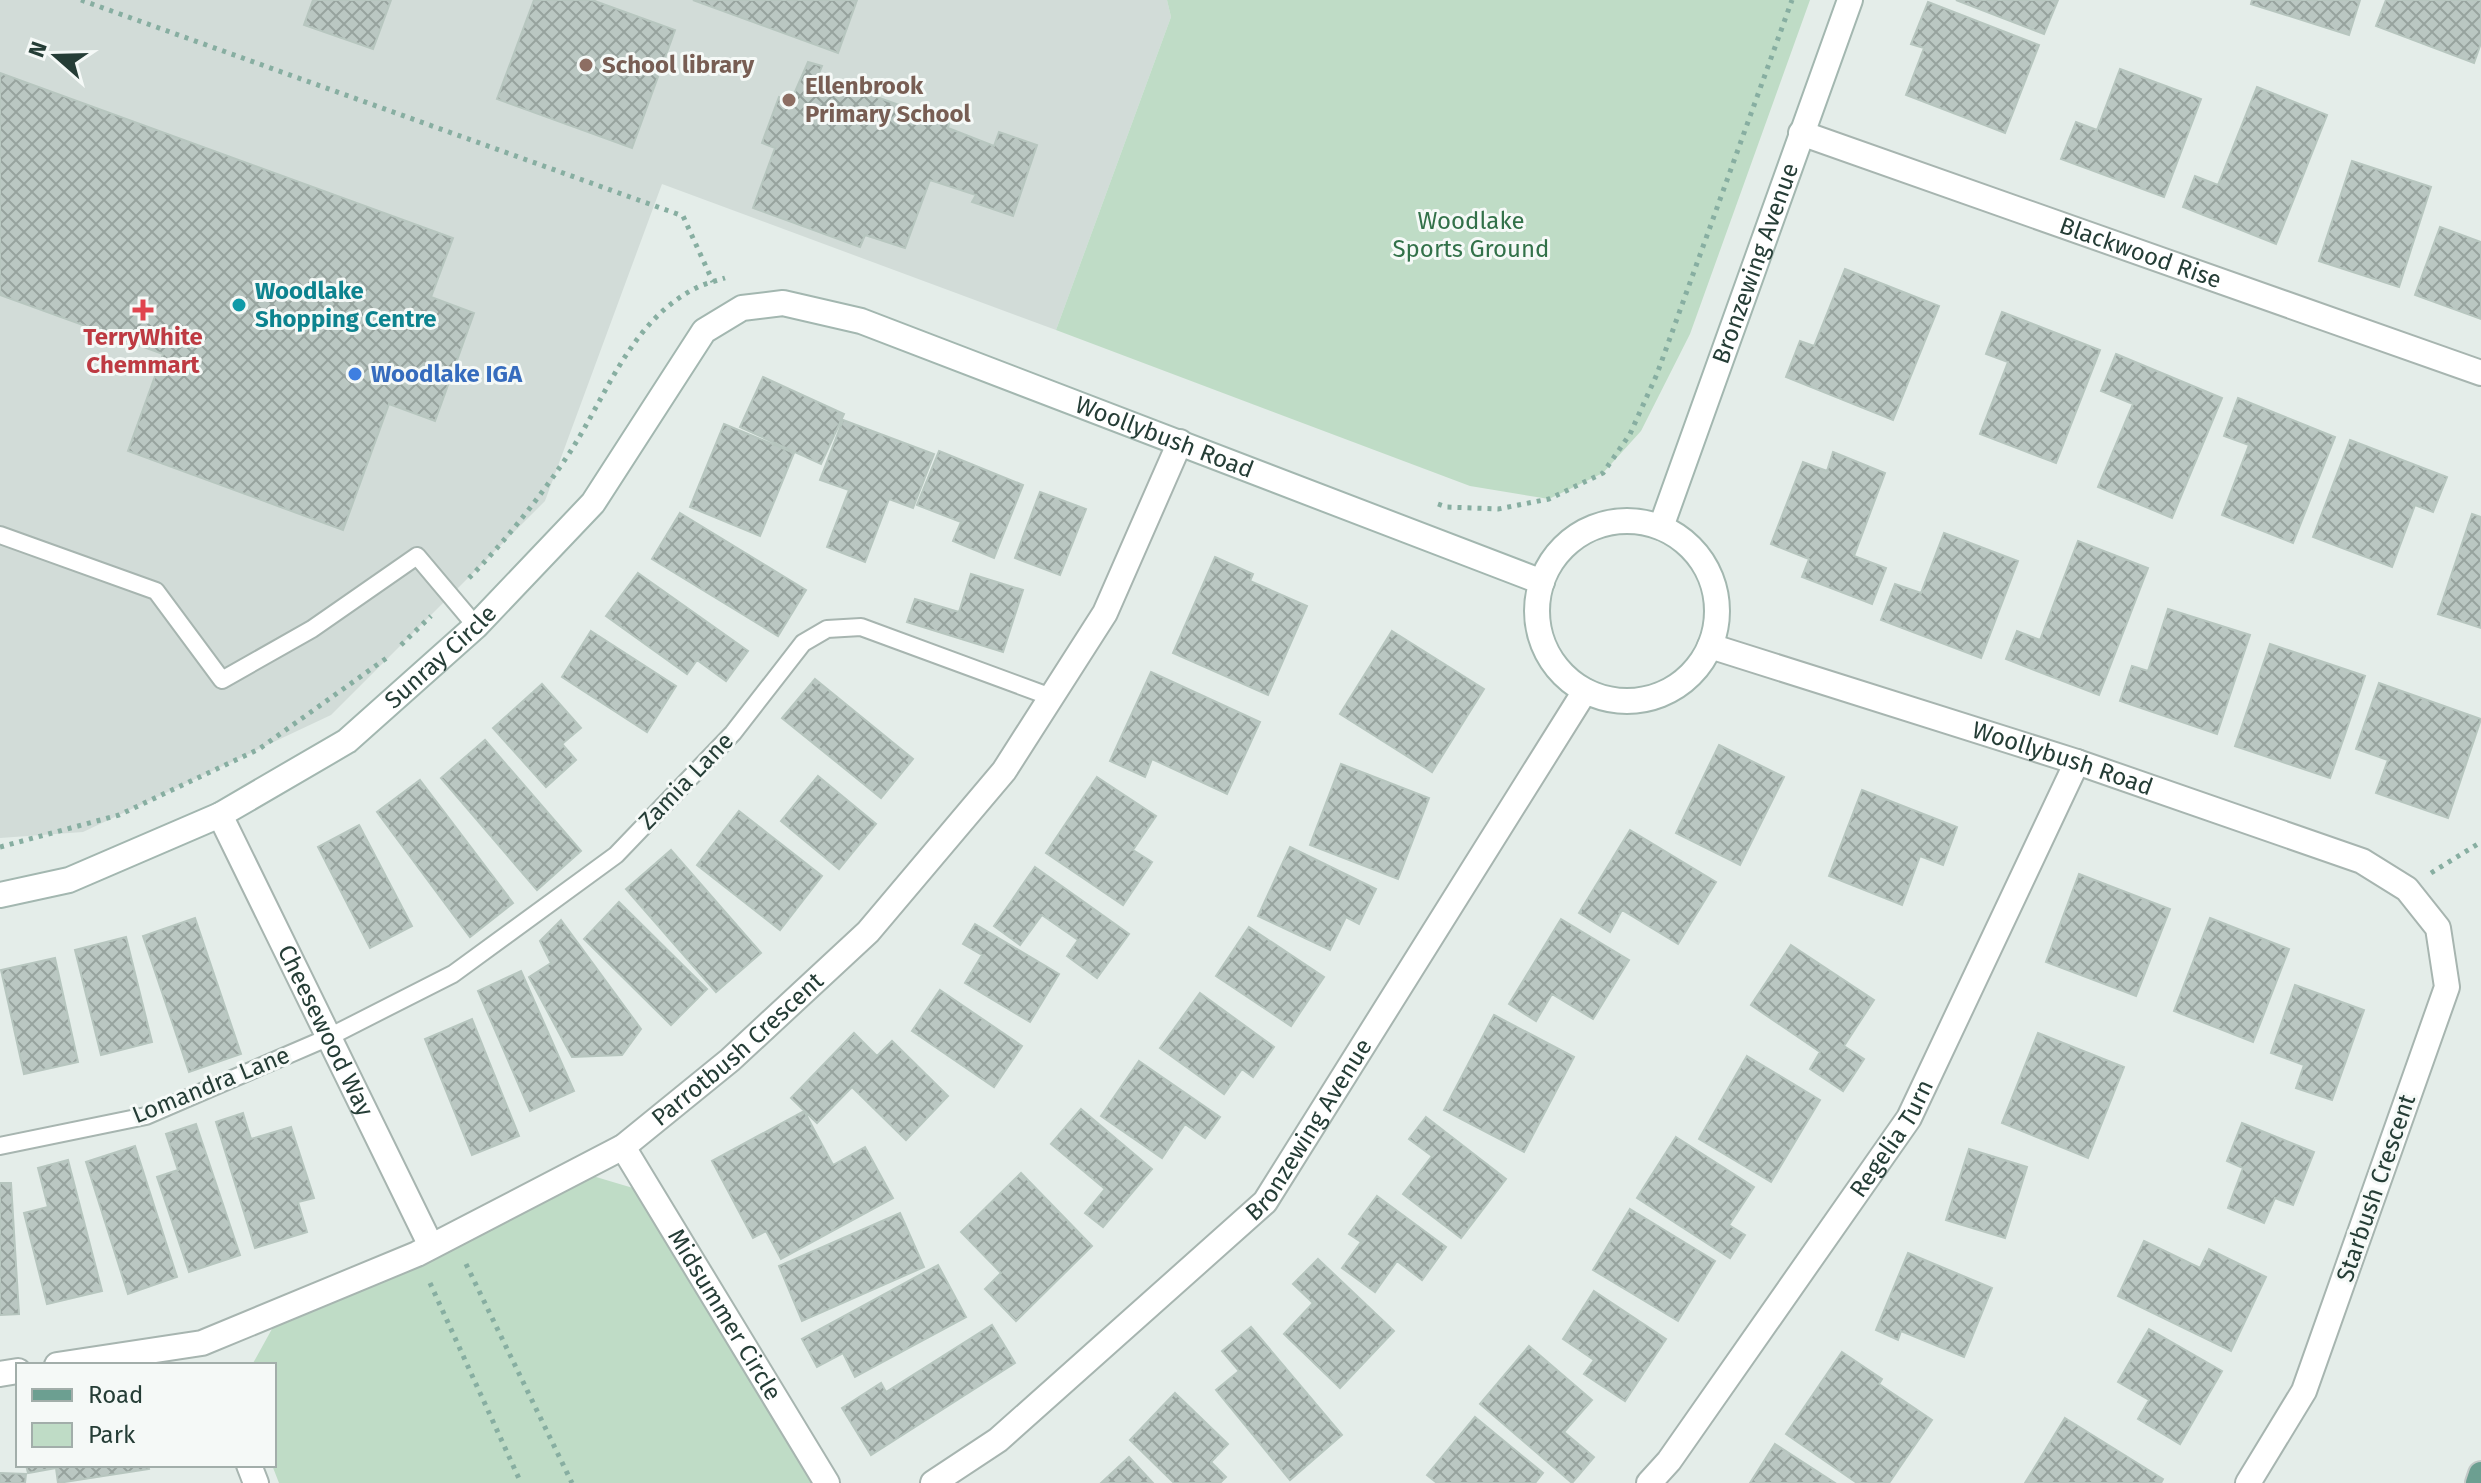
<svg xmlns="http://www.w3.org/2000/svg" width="2481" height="1483" viewBox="0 0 2481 1483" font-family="'Fira Sans',sans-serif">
	<defs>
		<pattern id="building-cross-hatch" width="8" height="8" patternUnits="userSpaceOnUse" patternTransform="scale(2)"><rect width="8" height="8" fill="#bac7c2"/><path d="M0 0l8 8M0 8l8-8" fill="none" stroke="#97a39e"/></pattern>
	</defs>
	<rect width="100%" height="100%" fill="#e4ede9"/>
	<path fill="#d2dcd8" d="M0,0h1167l4,17 -115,313 -394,-146 -117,317 -214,214 -248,117 -83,6z"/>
	<path fill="#bfdcc6" d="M1167,0h643l-120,334 -49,97 -38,42 -54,26 -79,-13 -414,-156 115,-313z
		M586,1174l47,14 180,295h-534l-7,-18h2v-100h-22l26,-47z"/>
	<path fill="url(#building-cross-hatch)" stroke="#b7c6bf" stroke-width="2" d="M313,0h78l-18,49 -69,-24z
		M534,0h58l83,30 -43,118 -135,-49z
		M693,0h164l-19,53z
		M1956,0h102l-14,34z
		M2252,0h108l-11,35 -98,-31z
		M2386,0h95v43l-7,20 -98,-37z
		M1928,2l111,43 -34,88 -99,-38 18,-47 -13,-4z
		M808,62l14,4 -4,10 131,47 -1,5 46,18 5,-14 38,13 -24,71 -41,-14 4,-7 -46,-15 -25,68 -40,-13 -5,12 -107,-39 22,-60 -13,-5 17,-46 12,4z
		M2120,69l81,30 -37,98 -103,-38 15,-37 21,8z
		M0,73l453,165 -22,59 43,16 -39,108 -46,-17 -46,126 -215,-79 35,-97 -163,-59z
		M2257,87l70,28 -51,129 -93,-37 12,-31 23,9z
		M2352,161l79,26 -32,100 -80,-26z
		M2440,227l41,15v77l-66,-24z
		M1845,269l94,37 -46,114 -107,-43 14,-36 14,5z
		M2002,312l98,38 -44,113 -76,-29 28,-72 -22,-8z
		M2116,354l106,44 -50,120 -74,-31 35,-83 -32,-13z
		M763,377l81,37 -23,50 -81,-37z
		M2238,398l97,39 -42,106 -71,-28 27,-70 -25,-9z
		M843,420l91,34 -21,54 -24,-9 -24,63 -38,-15 22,-57 -29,-10z
		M724,424l70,29 -34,83 -70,-29z
		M2350,440l97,37 -14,35 -18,-7 -23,62 -79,-30z
		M939,451l84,34 -29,73 -41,-17 8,-19 -44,-17z
		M1833,452l52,21 -31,83 32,12 -14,36 -70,-27 7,-18 -38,-15 32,-82 24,9z
		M1040,492l46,17 -26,66 -45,-17z
		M680,513l126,77 -28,46 -126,-77z
		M2472,514l9,3v111l-43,-14z
		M1944,533l74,28 -37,97 -100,-38 14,-36 26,9z
		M2078,541l70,27 -49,127 -93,-36 11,-28 23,9z
		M1215,557l38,17 -3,7 57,25 -39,89 -95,-42z
		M638,573l110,78 -22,30 -29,-21 -10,14 -81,-58z
		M971,574l52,16 -20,62 -96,-30 8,-23 44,13z
		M2168,609l82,26 -33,99 -97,-33 12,-35 16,5z
		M591,631l85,55 -29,46 -85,-55z
		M1392,631l92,58 -52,83 -92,-58z
		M2270,644l95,32 -35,102 -95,-32z
		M1151,672l109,50 -33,72 -75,-35 -7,18 -35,-16z
		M815,679l98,80 -32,39 -99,-80z
		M2379,683l102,36 -33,99 -72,-25 12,-33 -32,-11z
		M542,684l39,44 -19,16 14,16 -30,27 -53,-59z
		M485,740l96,111 -44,39 -96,-112z
		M1719,745l65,32 -44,88 -64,-32z
		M1341,764l88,34 -31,81 -88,-34z
		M818,776l58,48 -37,45 -58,-48z
		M1097,777l59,39 -23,34 19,12 -29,43 -77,-52z
		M420,780l93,123 -43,34 -93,-125z
		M1862,790l95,37 -14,38 -23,-9 -18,49 -73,-29z
		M739,811l83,65 -42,54 -83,-65z
		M359,825l53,101 -42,22 -52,-101z
		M1630,830l86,52 -38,62 -56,-34 -12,22 -31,-19z
		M1290,847l86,42 -17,35 -13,-7 -16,33 -72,-34z
		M671,850l90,103 -45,39 -90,-103z
		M1035,867l94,67 -32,44 -30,-22 11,-16 -36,-25 -22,30 -26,-19z
		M2079,874l91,35 -34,87 -90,-34z
		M619,902l88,87 -36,36 -87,-86z
		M195,918l46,136 -52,18 -46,-136z
		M2210,918l79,31 -36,93 -79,-31z
		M1561,919l68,41 -36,59 -41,-25 -16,27 -27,-17z
		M561,920l80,109 -19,26 -50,2 -43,-80 22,-14 -11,-22z
		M975,924l84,50 -29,48 -65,-39 17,-28 -19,-11z
		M1249,927l75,50 -33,49 -75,-50z
		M126,937l26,105 -51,13 -26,-105z
		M1791,945l83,55 -30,46 20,13 -21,32 -33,-22 10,-17 -69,-47z
		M55,958l23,104 -54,12 -23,-104z
		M521,971l53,120 -44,20 -52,-120z
		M2295,985l69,25 -32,90 -36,-12 8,-23 -33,-12z
		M940,990l82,56 -28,41 -82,-56z
		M1200,993l74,54 -21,30 -11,-8 -18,25 -64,-46z
		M1494,1015l80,42 -50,95 -80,-42z
		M472,1019l47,117 -47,19 -47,-116z
		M854,1033l23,23 15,-15 56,55 -42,44 -54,-53 -35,36 -26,-25z
		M2038,1033l86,34 -36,91 -86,-35z
		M1747,1056l73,44 -49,82 -72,-43z
		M1139,1061l81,56 -15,21 -20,-14 -23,34 -61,-42z
		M1081,1109l71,60 -49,58 -18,-14 20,-24 -54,-45z
		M804,1111l29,54 32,-18 28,51 -112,61 -15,-28 -13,7 -41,-77z
		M243,1113l8,26 40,-12 23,71 -16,4 9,30 -52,16 -39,-126z
		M1426,1117l80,62 -45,59 -58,-44 29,-38 -23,-17z
		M2242,1123l72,29 -21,53 -18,-7 -11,25 -36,-15 15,-40 -16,-7z
		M196,1124l44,131 -51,17 -32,-95 21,-7 -12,-36z
		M1676,1137l78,50 -25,38 16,10 -15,23 -93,-60z
		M135,1146l42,131 -49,17 -42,-132z
		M1969,1149l58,18 -22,71 -59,-18z
		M68,1160l34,131 -55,13 -23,-91 24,-6 -10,-39z
		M1021,1173l71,73 -76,75 -31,-32 16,-16 -40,-41z
		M0,1183h11l8,131 -19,1z
		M1377,1196l69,51 -24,33 -25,-19 -22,31 -33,-24 19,-26 -12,-8z
		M1630,1209l85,52 -37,60 -85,-51z
		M900,1213l24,54 -122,54 -23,-55z
		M2144,1241l56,27 9,-19 57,28 -35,74 -113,-55z
		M1908,1253l84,35 -28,69 -63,-26 -3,9 -22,-10z
		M1318,1259l76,72 -54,57 -56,-54 29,-31 -20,-19z
		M938,1265l28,52 -111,60 -12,-24 -26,14 -15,-28z
		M1594,1291l72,48 -41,62 -41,-27 10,-14 -31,-21z
		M992,1325l23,38 -144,92 -29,-47 39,-25 5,9z
		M1251,1327l91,108 -52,45 -74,-90 23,-19 -17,-20z
		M2149,1329l73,42 -42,73 -42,-25 11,-19 -31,-18z
		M1529,1346l63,54 -28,32 30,25 -22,26 -92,-79z
		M1842,1352l40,27 -3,5 53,36 -43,63h-32l-71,-49z
		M1175,1393l53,51 -17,18 15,15 -6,6h-46l-44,-43z
		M1475,1417l68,56 -8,10h-98l-10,-8z
		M2065,1418l98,61 -2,4h-136z
		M1775,1444l60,39h-85z
		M1129,1457l24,26h-52z
		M26,1465h122l1,4 -91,14 -2,-15 -28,5z
		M0,1473l26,1 -1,9h-25z"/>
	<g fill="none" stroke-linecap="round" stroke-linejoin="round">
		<g stroke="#a7b5b0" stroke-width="20">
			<path id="lane" d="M0,535l156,56 66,89 90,-51 105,-73 59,70
				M0,1146l146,-30 181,-78 126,-64 163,-119 117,-122 70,-90 24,-14 34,-2 190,70"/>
		</g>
		<g stroke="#a7b5b0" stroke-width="28">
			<g id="street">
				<path id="s1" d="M1801,133l680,240"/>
				<path id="s2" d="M1710,646l367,116 285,99 45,28 31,39 9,59 -143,404 -56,92"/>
				<path id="s3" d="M220,815l211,431"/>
				<path id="s4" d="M623,1147l204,336"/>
				<path id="s5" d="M57,1365l145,-22 215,-89 206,-107 107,-87 138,-128 136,-161 101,-158 75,-171"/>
				<path d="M0,1374l18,-3"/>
				<path d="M249,1465l7,18"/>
				<path id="s6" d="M933,1483l65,-43 267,-238 320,-511"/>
				<path id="s7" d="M1649,1483l20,-22 240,-343 168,-356"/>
			</g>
		</g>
		<g stroke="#a3b7b0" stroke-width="28">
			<g id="secondary">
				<circle cx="1627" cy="611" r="90"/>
				<path id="s8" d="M1661,527l189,-527"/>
				<path id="s9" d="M0,895l69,-15 151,-65 127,-74 129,-115 117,-123 111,-172 38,-23 41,-5 78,18 681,261"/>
			</g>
		</g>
		<g stroke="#c2c9c7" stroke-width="28">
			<path id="primary" d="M2478,1483l3,-9"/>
		</g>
		<path stroke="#87aea1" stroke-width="5" stroke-dasharray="4 6" stroke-linecap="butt" d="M81,0l602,216 30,66
			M1438,504l9,3 51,2 51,-10 54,-26 27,-39 27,-60 135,-374
			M469,578c35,-35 76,-87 103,-129 36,-57 60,-129 124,-161 9,-5 20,-7 29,-10
			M401,645l30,-29
			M0,847l119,-32 140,-66 129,-92
			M2431,873l50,-31
			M466,1264l106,219
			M430,1283l91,200"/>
		<use href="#lane" stroke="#fff" stroke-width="16"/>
		<use href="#street" stroke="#fff" stroke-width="24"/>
		<use href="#secondary" stroke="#fff" stroke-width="24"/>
		<use href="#primary" stroke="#6c9f91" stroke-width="24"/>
	</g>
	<g fill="#8d6e63" stroke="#f5f9f7" stroke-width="3">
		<circle cx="586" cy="65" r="8"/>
		<circle cx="789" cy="100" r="8"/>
	</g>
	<circle fill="#0f9aa8" stroke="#f5f9f7" stroke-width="3" cx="239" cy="305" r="8"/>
	<path fill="#e0444e" stroke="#f5f9f7" stroke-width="3" d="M139 298h8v8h8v8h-8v8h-8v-8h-8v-8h8z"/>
	<circle fill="#3f7fe0" stroke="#f5f9f7" stroke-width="3" cx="355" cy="374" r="8"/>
	<g text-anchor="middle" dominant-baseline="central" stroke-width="6" stroke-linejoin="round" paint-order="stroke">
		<g font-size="24" font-weight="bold" fill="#785e54" stroke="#f5f9f7" text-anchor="start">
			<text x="602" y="65">School library</text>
			<text x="805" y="86">Ellenbrook<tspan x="805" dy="28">Primary School</tspan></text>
		</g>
		<g font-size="24" fill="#327149" stroke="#f5f9f7">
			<text x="1471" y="221">Woodlake<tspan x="1471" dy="28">Sports Ground</tspan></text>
		</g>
		<g font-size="24" fill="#253d36" stroke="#f5f9f7">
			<text stroke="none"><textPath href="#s1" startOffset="360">Blackwood Rise</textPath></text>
			<text stroke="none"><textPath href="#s8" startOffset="280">Bronzewing Avenue</textPath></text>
			<text stroke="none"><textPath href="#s9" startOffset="1420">Woollybush Road</textPath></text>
			<text stroke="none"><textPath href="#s9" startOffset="508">Sunray Circle</textPath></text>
			<text stroke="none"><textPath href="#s2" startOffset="370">Woollybush Road</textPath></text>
			<text transform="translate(686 781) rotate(-46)">Zamia Lane</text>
			<text stroke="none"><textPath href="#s3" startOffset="240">Cheesewood Way</textPath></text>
			<text stroke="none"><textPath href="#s5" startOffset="762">Parrotbush Crescent</textPath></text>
			<text transform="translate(211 1085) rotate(-22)">Lomandra Lane</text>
			<text stroke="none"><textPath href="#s6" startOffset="520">Bronzewing Avenue</textPath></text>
			<text stroke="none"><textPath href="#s7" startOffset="422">Regelia Turn</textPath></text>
			<text transform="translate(2376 1188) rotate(-71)">Starbush Crescent</text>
			<text stroke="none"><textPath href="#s4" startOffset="196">Midsummer Circle</textPath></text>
		</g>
		<g font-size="24" font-weight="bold" fill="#0d838f" stroke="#f5f9f7" text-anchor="start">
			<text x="255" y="291">Woodlake<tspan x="255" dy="28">Shopping Centre</tspan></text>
		</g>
		<g font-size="24" font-weight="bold" fill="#be3a42" stroke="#f5f9f7">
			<text x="143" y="337">TerryWhite<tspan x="143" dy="28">Chemmart</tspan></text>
		</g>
		<g font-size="24" font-weight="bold" fill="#366cbe" stroke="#f5f9f7" text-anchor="start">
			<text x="371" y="374">Woodlake IGA</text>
		</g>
	</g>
	<rect x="16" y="1363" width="260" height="104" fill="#f5f9f7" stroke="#a2aeaa" stroke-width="2"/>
	<rect x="32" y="1389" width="40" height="12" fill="#6c9f91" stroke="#a2aeaa" stroke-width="2"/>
	<text x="88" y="1403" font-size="24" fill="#253d36">Road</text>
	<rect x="32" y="1423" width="40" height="24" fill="#bfdcc6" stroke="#a2aeaa" stroke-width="2"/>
	<text x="88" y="1443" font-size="24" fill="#253d36">Park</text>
	<g transform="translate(56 56) rotate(290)" stroke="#f5f9f7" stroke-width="6" paint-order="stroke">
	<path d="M0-6L14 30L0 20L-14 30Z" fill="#253d36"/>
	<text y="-12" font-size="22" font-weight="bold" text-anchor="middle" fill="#253d36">N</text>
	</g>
</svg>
